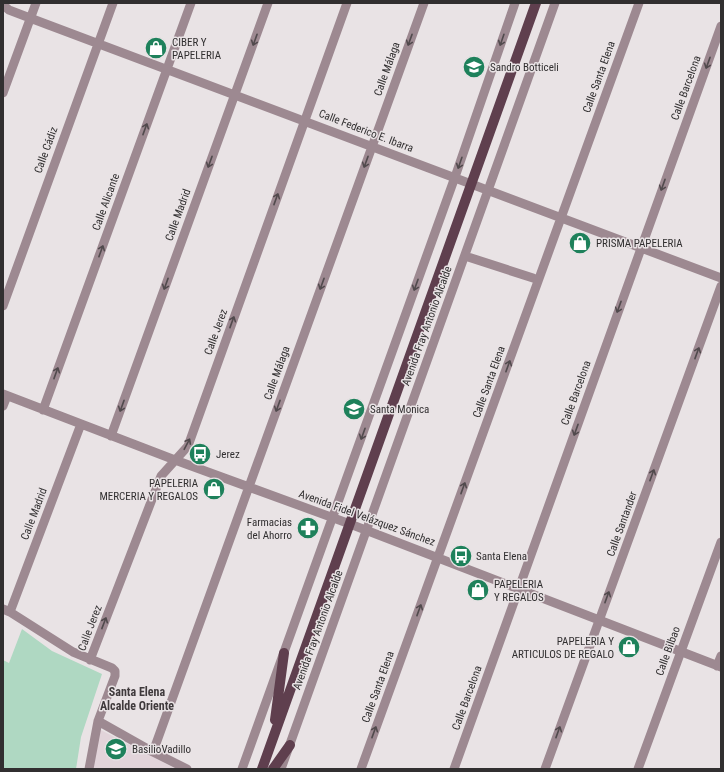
<svg xmlns="http://www.w3.org/2000/svg" width="724" height="772" viewBox="0 0 724 772" font-family="'Roboto Condensed',sans-serif">
	<rect width="100%" height="100%" fill="#e9e3e5"/>
	<path fill="#e2d4da" d="M99,729l77,40h-85z"/>
	<path fill="#afd8c2" d="M22,629l30,22 50,23 -21,63 -5,32h-73v-109l6,3z"/>
	<g fill="none" stroke-linecap="round" stroke-linejoin="round">
		<path stroke="#9d8991" stroke-width="9" d="M3,5l6,5 21,8 691,260
			M3,93l33,-90
			M465,256l68,22
			M3,306l110,-303
			M3,394l172,66 175,64 371,143
			M3,406l4,-10
			M43,410l148,-407
			M111,436l157,-433
			M3,609l7,3 63,40 39,16 3,3v5l-17,45 -9,48
			M10,612l71,-188
			M90,660l71,-184 27,-30 159,-443
			M717,666l4,-10
			M98,721l55,31 34,17
			M153,752l271,-749
			M242,769l213,-592 60,-174
			M281,769l274,-766
			M361,769l278,-766
			M454,769l267,-743
			M545,769l176,-483
			M638,769l83,-227"/>
		<path stroke="#5f3f4e" stroke-width="10" d="M275,720l9,-67
			M262,769l274,-766
			M273,769l17,-24"/>
	</g>
	<defs><path id="oneway-shaft" d="M-6 0H5M1.5-3L5.5 0L1.5 3" fill="none" stroke-width="1.6" stroke-linecap="round" stroke-linejoin="round"/></defs>
	<g stroke="#514a4d">
		<use href="#oneway-shaft" transform="translate(255 40) rotate(110)"/>
		<use href="#oneway-shaft" transform="translate(410 40) rotate(110)"/>
		<use href="#oneway-shaft" transform="translate(502 40) rotate(109)"/>
		<use href="#oneway-shaft" transform="translate(708 63) rotate(110)"/>
		<use href="#oneway-shaft" transform="translate(145 129) rotate(-70)"/>
		<use href="#oneway-shaft" transform="translate(210 162) rotate(110)"/>
		<use href="#oneway-shaft" transform="translate(366 162) rotate(110)"/>
		<use href="#oneway-shaft" transform="translate(460 163) rotate(109)"/>
		<use href="#oneway-shaft" transform="translate(663 185) rotate(110)"/>
		<use href="#oneway-shaft" transform="translate(276 199) rotate(-70)"/>
		<use href="#oneway-shaft" transform="translate(101 251) rotate(-70)"/>
		<use href="#oneway-shaft" transform="translate(166 284) rotate(110)"/>
		<use href="#oneway-shaft" transform="translate(322 284) rotate(110)"/>
		<use href="#oneway-shaft" transform="translate(416 285) rotate(110)"/>
		<use href="#oneway-shaft" transform="translate(619 307) rotate(110)"/>
		<use href="#oneway-shaft" transform="translate(232 322) rotate(-70)"/>
		<use href="#oneway-shaft" transform="translate(697 353) rotate(-70)"/>
		<use href="#oneway-shaft" transform="translate(508 366) rotate(-70)"/>
		<use href="#oneway-shaft" transform="translate(56 373) rotate(-70)"/>
		<use href="#oneway-shaft" transform="translate(122 406) rotate(110)"/>
		<use href="#oneway-shaft" transform="translate(278 406) rotate(110)"/>
		<use href="#oneway-shaft" transform="translate(576 430) rotate(110)"/>
		<use href="#oneway-shaft" transform="translate(363 434) rotate(110)"/>
		<use href="#oneway-shaft" transform="translate(187 444) rotate(-62)"/>
		<use href="#oneway-shaft" transform="translate(652 475) rotate(-70)"/>
		<use href="#oneway-shaft" transform="translate(463 488) rotate(-70)"/>
		<use href="#oneway-shaft" transform="translate(607 597) rotate(-70)"/>
		<use href="#oneway-shaft" transform="translate(419 610) rotate(-70)"/>
		<use href="#oneway-shaft" transform="translate(104 623) rotate(-69)"/>
		<use href="#oneway-shaft" transform="translate(374 732) rotate(-70)"/>
		<use href="#oneway-shaft" transform="translate(558 732) rotate(-70)"/>
	</g>
	<defs>
		<g id="shop-disc" transform="scale(1.15)"><circle r="9.5" fill="#1e815b" stroke="#e9e3e5"/><path d="M-5-2.5h2.3a2.7 3.5 0 0 1 5.4 0H5L5.5 6h-11ZM-1.5-2.5h3a1.5 2.3 0 0 0-3 0Z" fill="#fff"/></g>
		<g id="school-disc" transform="scale(1.15)"><circle r="9.5" fill="#1e815b" stroke="#e9e3e5"/><path d="M0-5L7-2L0 1L-7-2ZM-4 1L0 2.5L4 1V4Q0 6-4 4Z" fill="#fff"/></g>
		<g id="bus-disc" transform="scale(1.15)"><circle r="9.5" fill="#1e815b" stroke="#e9e3e5"/><path d="M-5-6H5V4H4V6H2V4H-2V6H-4V4H-5ZM-3.5-4V0h7V-4ZM-3.5 1.2v1.5H-2V1.2ZM2 1.2v1.5H3.5V1.2Z" fill="#fff"/></g>
		<g id="pharmacy-disc" transform="scale(1.15)"><circle r="9.5" fill="#1e815b" stroke="#e9e3e5"/><path d="M-2-6h4v4h4v4h-4v4h-4v-4h-4v-4h4Z" fill="#fff"/></g>
	</defs>
	<g fill-rule="evenodd">
		<use href="#shop-disc" x="156" y="48"/>
		<use href="#school-disc" x="474" y="67"/>
		<use href="#shop-disc" x="580" y="243"/>
		<use href="#school-disc" x="354" y="409"/>
		<use href="#bus-disc" x="200" y="454"/>
		<use href="#shop-disc" x="214" y="489"/>
		<use href="#pharmacy-disc" x="308" y="528"/>
		<use href="#bus-disc" x="461" y="556"/>
		<use href="#shop-disc" x="478" y="590"/>
		<use href="#shop-disc" x="629" y="647"/>
		<use href="#school-disc" x="116" y="749"/>
	</g>
	<g text-anchor="middle" dominant-baseline="central" stroke-width="3" stroke-linejoin="round" paint-order="stroke">
		<g font-size="11" fill="#312f30" stroke="#e9e3e5" text-anchor="start">
			<text x="172" y="42">CIBER Y<tspan x="172" dy="13">PAPELERIA</tspan></text>
			<text x="490" y="67">Sandro Botticeli</text>
			<text x="596" y="243">PRISMA PAPELERIA</text>
			<text x="370" y="409">Santa Monica</text>
			<text x="216" y="454">Jerez</text>
			<text x="198" y="483" text-anchor="end">PAPELERIA<tspan x="198" dy="13">MERCERIA Y REGALOS</tspan></text>
			<text x="292" y="522" text-anchor="end">Farmacias<tspan x="292" dy="13">del Ahorro</tspan></text>
			<text x="476" y="556">Santa Elena</text>
			<text x="494" y="584">PAPELERIA<tspan x="494" dy="13">Y REGALOS</tspan></text>
			<text x="614" y="641" text-anchor="end">PAPELERIA Y<tspan x="614" dy="13">ARTICULOS DE REGALO</tspan></text>
			<text x="132" y="749">BasilioVadillo</text>
		</g>
		<g font-size="11" fill="#312f30" stroke="#e9e3e5">
			<text transform="translate(387 69) rotate(-70)">Calle Málaga</text>
			<text transform="translate(599 77) rotate(-70)">Calle Santa Elena</text>
			<text transform="translate(686 88) rotate(-70)">Calle Barcelona</text>
			<text transform="translate(366 131) rotate(21)">Calle Federico E. Ibarra</text>
			<text transform="translate(46 150) rotate(-70)">Calle Cádiz</text>
			<text transform="translate(106 202) rotate(-70)">Calle Alicante</text>
			<text transform="translate(178 215) rotate(-70)">Calle Madrid</text>
			<text transform="translate(427 326) rotate(-70)">Avenida Fray Antonio Alcalde</text>
			<text transform="translate(216 332) rotate(-70)">Calle Jerez</text>
			<text transform="translate(277 373) rotate(-70)">Calle Málaga</text>
			<text transform="translate(489 382) rotate(-70)">Calle Santa Elena</text>
			<text transform="translate(576 393) rotate(-70)">Calle Barcelona</text>
			<text transform="translate(34 514) rotate(-69)">Calle Madrid</text>
			<text transform="translate(367 518) rotate(20)">Avenida Fidel Velázquez Sánchez</text>
			<text transform="translate(622 524) rotate(-70)">Calle Santander</text>
			<text transform="translate(90 628) rotate(-69)">Calle Jerez</text>
			<text transform="translate(318 630) rotate(-70)">Avenida Fray Antonio Alcalde</text>
			<text transform="translate(668 651) rotate(-70)">Calle Bilbao</text>
			<text transform="translate(378 687) rotate(-70)">Calle Santa Elena</text>
			<text transform="translate(467 698) rotate(-70)">Calle Barcelona</text>
		</g>
		<g font-size="12" font-weight="bold" fill="#3f3a3c" stroke="#e9e3e5">
			<text x="137" y="692">Santa Elena<tspan x="137" dy="14">Alcalde Oriente</tspan></text>
		</g>
	</g>
	<rect width="724" height="772" fill="none" stroke="#312f30" stroke-width="8"/>
</svg>
